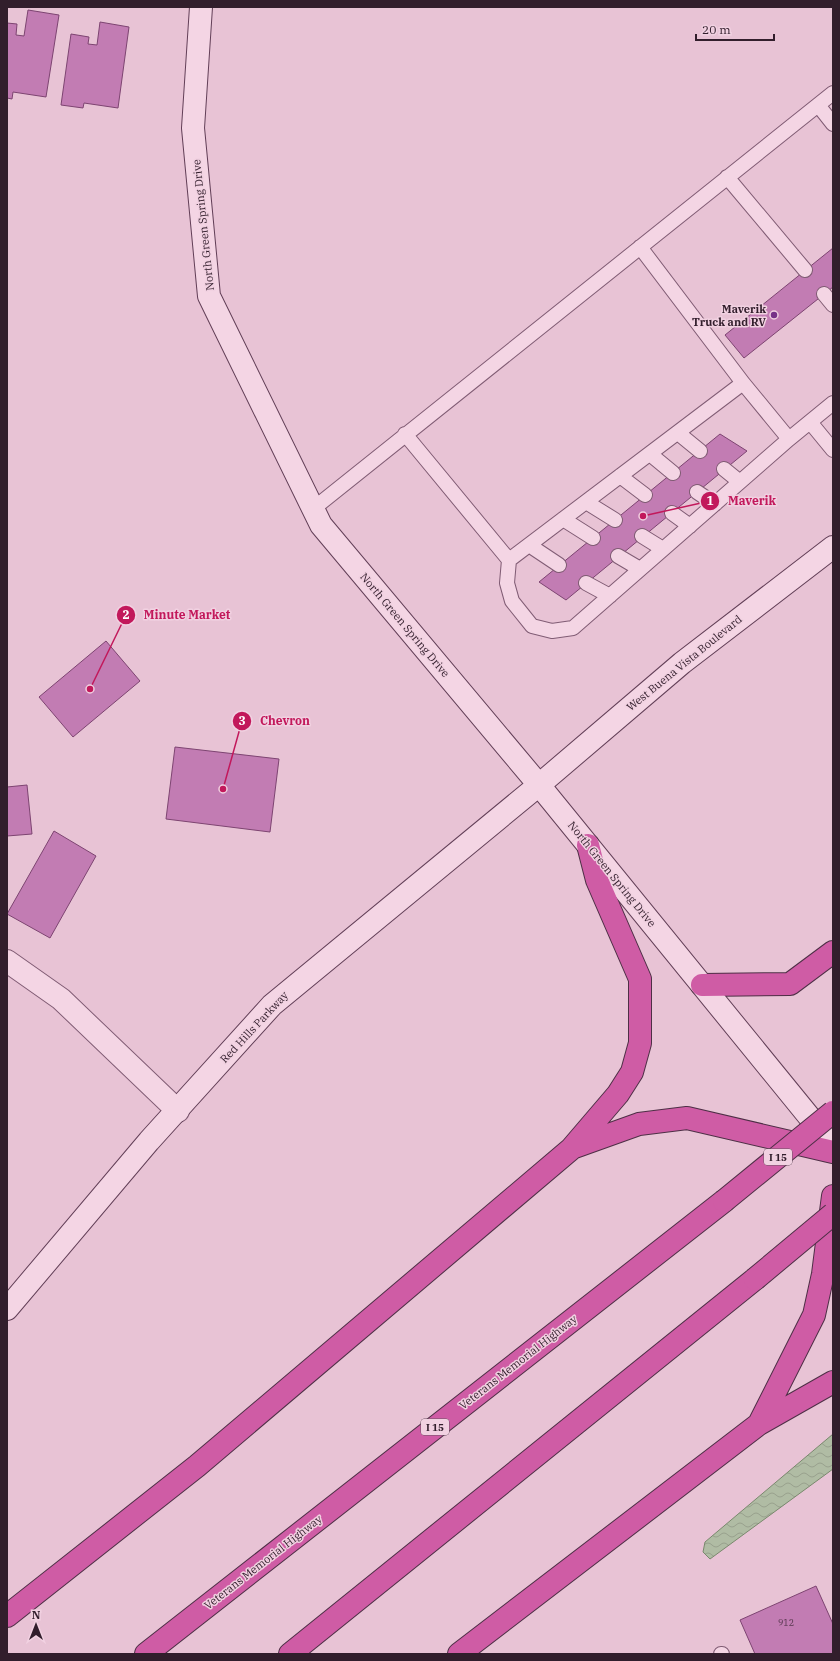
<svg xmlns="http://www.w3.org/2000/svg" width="840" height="1661" viewBox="0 0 840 1661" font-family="'IBM Plex Serif',serif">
	<defs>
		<pattern id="water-waves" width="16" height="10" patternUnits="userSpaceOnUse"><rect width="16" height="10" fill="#b0bca4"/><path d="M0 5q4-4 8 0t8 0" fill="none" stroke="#98a18d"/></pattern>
	</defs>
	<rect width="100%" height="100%" fill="#e8c3d5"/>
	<path fill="url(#water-waves)" stroke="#79886d" d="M833,1434v35l-123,90 -7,-7 2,-10z"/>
	<path fill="#c27cb3" stroke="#7d4471" d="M28,10l31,5 -13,82 -33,-5 -1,7 -5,-1v-75l10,1 -1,11 8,1z
		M100,22l29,5 -11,81 -34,-5 -1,5 -22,-3 10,-71 18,3 -1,7 9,1z
		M833,248v39l-89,71 -19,-23z
		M720,434l27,17 -181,149 -27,-18z
		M106,641l34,40 -67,56 -34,-40z
		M175,747l104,12 -9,73 -104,-13z
		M27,785l5,49 -25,2v-49z
		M54,831l42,25 -46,82 -43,-24z
		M816,1586l17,38v30h-78l-15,-34z"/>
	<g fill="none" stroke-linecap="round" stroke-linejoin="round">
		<g stroke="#805c74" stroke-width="16">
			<path id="service" d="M818,105l15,19
				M727,177l78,93
				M824,294l9,11
				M743,383l46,56 44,-36
				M810,422l23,28
				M678,433l22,18
				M405,434l104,126 234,-177 -103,-136
				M650,454l23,19
				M724,469l16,13
				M620,476l25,19
				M697,492l18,12
				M586,502l29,18
				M313,509l520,-416
				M672,513l18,13
				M563,519l30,19
				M642,536l21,13
				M529,545l30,20
				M618,556l22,13
				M509,560l-2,23 5,18 20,25 20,5 21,-3 216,-189
				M586,583l24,13
				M721,1654h1"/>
		</g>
		<g stroke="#805c74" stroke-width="24">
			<path id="minor" d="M7,961l54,38 117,112"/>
		</g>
		<g stroke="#623f57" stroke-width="24">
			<path id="secondary" d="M201,7l-8,121 16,168 112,229 218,260 294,361
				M7,1309l142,-168 123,-136 267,-220 143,-122 151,-116"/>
		</g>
		<g stroke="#4e2f46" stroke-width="24">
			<path id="motorway" d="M702,985l88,-1 43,-32
				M572,1148l67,-24 48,-6 146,34
				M759,1424l55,-109 9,-41 10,-78
				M7,1616l190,-150 374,-317 47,-55 14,-22 8,-29v-64l-43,-99 -9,-35
				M146,1654l578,-453
				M290,1654l465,-375
				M459,1654l300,-230 74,-42"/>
		</g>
		<use href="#service" stroke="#f4d5e4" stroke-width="14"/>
		<use href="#minor" stroke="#f4d5e4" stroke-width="22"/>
		<use href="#secondary" stroke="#f4d5e4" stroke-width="22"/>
		<use href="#motorway" stroke="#cf5ca5" stroke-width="22"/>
		<g stroke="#4e2f46" stroke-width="24" stroke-linecap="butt">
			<path id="motorway-bridge" d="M724,1201l109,-89
				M755,1279l78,-65"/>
		</g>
		<use href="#motorway-bridge" stroke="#cf5ca5" stroke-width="22"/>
	</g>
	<circle fill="#773288" stroke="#f1d1e1" stroke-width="1.5" cx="774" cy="315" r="4"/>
	<g text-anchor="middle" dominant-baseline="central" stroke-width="3" stroke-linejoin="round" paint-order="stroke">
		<g font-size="9" fill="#56364e">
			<text x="786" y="1622">912</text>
		</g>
		<g fill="#f1d1e1" stroke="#6b5462" stroke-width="1">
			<rect x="764" y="1149" width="28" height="16" rx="3"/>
			<rect x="421" y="1419" width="28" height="16" rx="3"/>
		</g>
		<g font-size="10" font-weight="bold" fill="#321e2c">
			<text x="778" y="1157">I 15</text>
			<text x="435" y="1427">I 15</text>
		</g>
		<g font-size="11" fill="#321e2c" stroke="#f1d1e1">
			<text transform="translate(203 225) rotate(-96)">North Green Spring Drive</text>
			<text transform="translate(405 625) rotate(50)">North Green Spring Drive</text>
			<text transform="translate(684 663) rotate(-39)">West Buena Vista Boulevard</text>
			<text transform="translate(612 874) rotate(51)">North Green Spring Drive</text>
			<text transform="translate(254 1027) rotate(-47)">Red Hills Parkway</text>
			<text transform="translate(518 1362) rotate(-38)">Veterans Memorial Highway</text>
			<text transform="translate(263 1562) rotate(-38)">Veterans Memorial Highway</text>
		</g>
		<g font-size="11" font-weight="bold" fill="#321e2c" stroke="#f1d1e1" text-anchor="end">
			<text x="766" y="309">Maverik<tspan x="766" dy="13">Truck and RV</tspan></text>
		</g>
	</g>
	<path fill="none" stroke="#c2185b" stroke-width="1.5" d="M643 516L710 501M90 689L126 615M223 789L242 721"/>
	<g fill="#c2185b" stroke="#f1d1e1" stroke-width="1.5">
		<circle cx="643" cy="516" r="4"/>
		<circle cx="90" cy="689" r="4"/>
		<circle cx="223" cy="789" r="4"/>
		<circle cx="710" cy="501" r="10"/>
		<circle cx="126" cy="615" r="10"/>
		<circle cx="242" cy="721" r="10"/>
	</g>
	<g font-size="12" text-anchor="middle" font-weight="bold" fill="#fff">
		<text x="710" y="505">1</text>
		<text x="126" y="619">2</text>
		<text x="242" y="725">3</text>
	</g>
	<g font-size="12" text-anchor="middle" font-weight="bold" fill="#c2185b" stroke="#f1d1e1" stroke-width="3" stroke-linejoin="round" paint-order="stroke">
		<text x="752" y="505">Maverik</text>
		<text x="187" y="619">Minute Market</text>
		<text x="285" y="725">Chevron</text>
	</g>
	<rect width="840" height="1661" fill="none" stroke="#321e2c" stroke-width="16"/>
	<g transform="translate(36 1625)" stroke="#f1d1e1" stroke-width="3" paint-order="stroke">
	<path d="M0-3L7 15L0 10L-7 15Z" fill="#321e2c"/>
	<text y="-6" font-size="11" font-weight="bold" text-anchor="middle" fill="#321e2c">N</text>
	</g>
	<path d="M696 34v6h78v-6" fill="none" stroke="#321e2c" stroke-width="2"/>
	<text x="702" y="34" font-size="12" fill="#321e2c" stroke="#f1d1e1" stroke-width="3" paint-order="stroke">20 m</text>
</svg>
